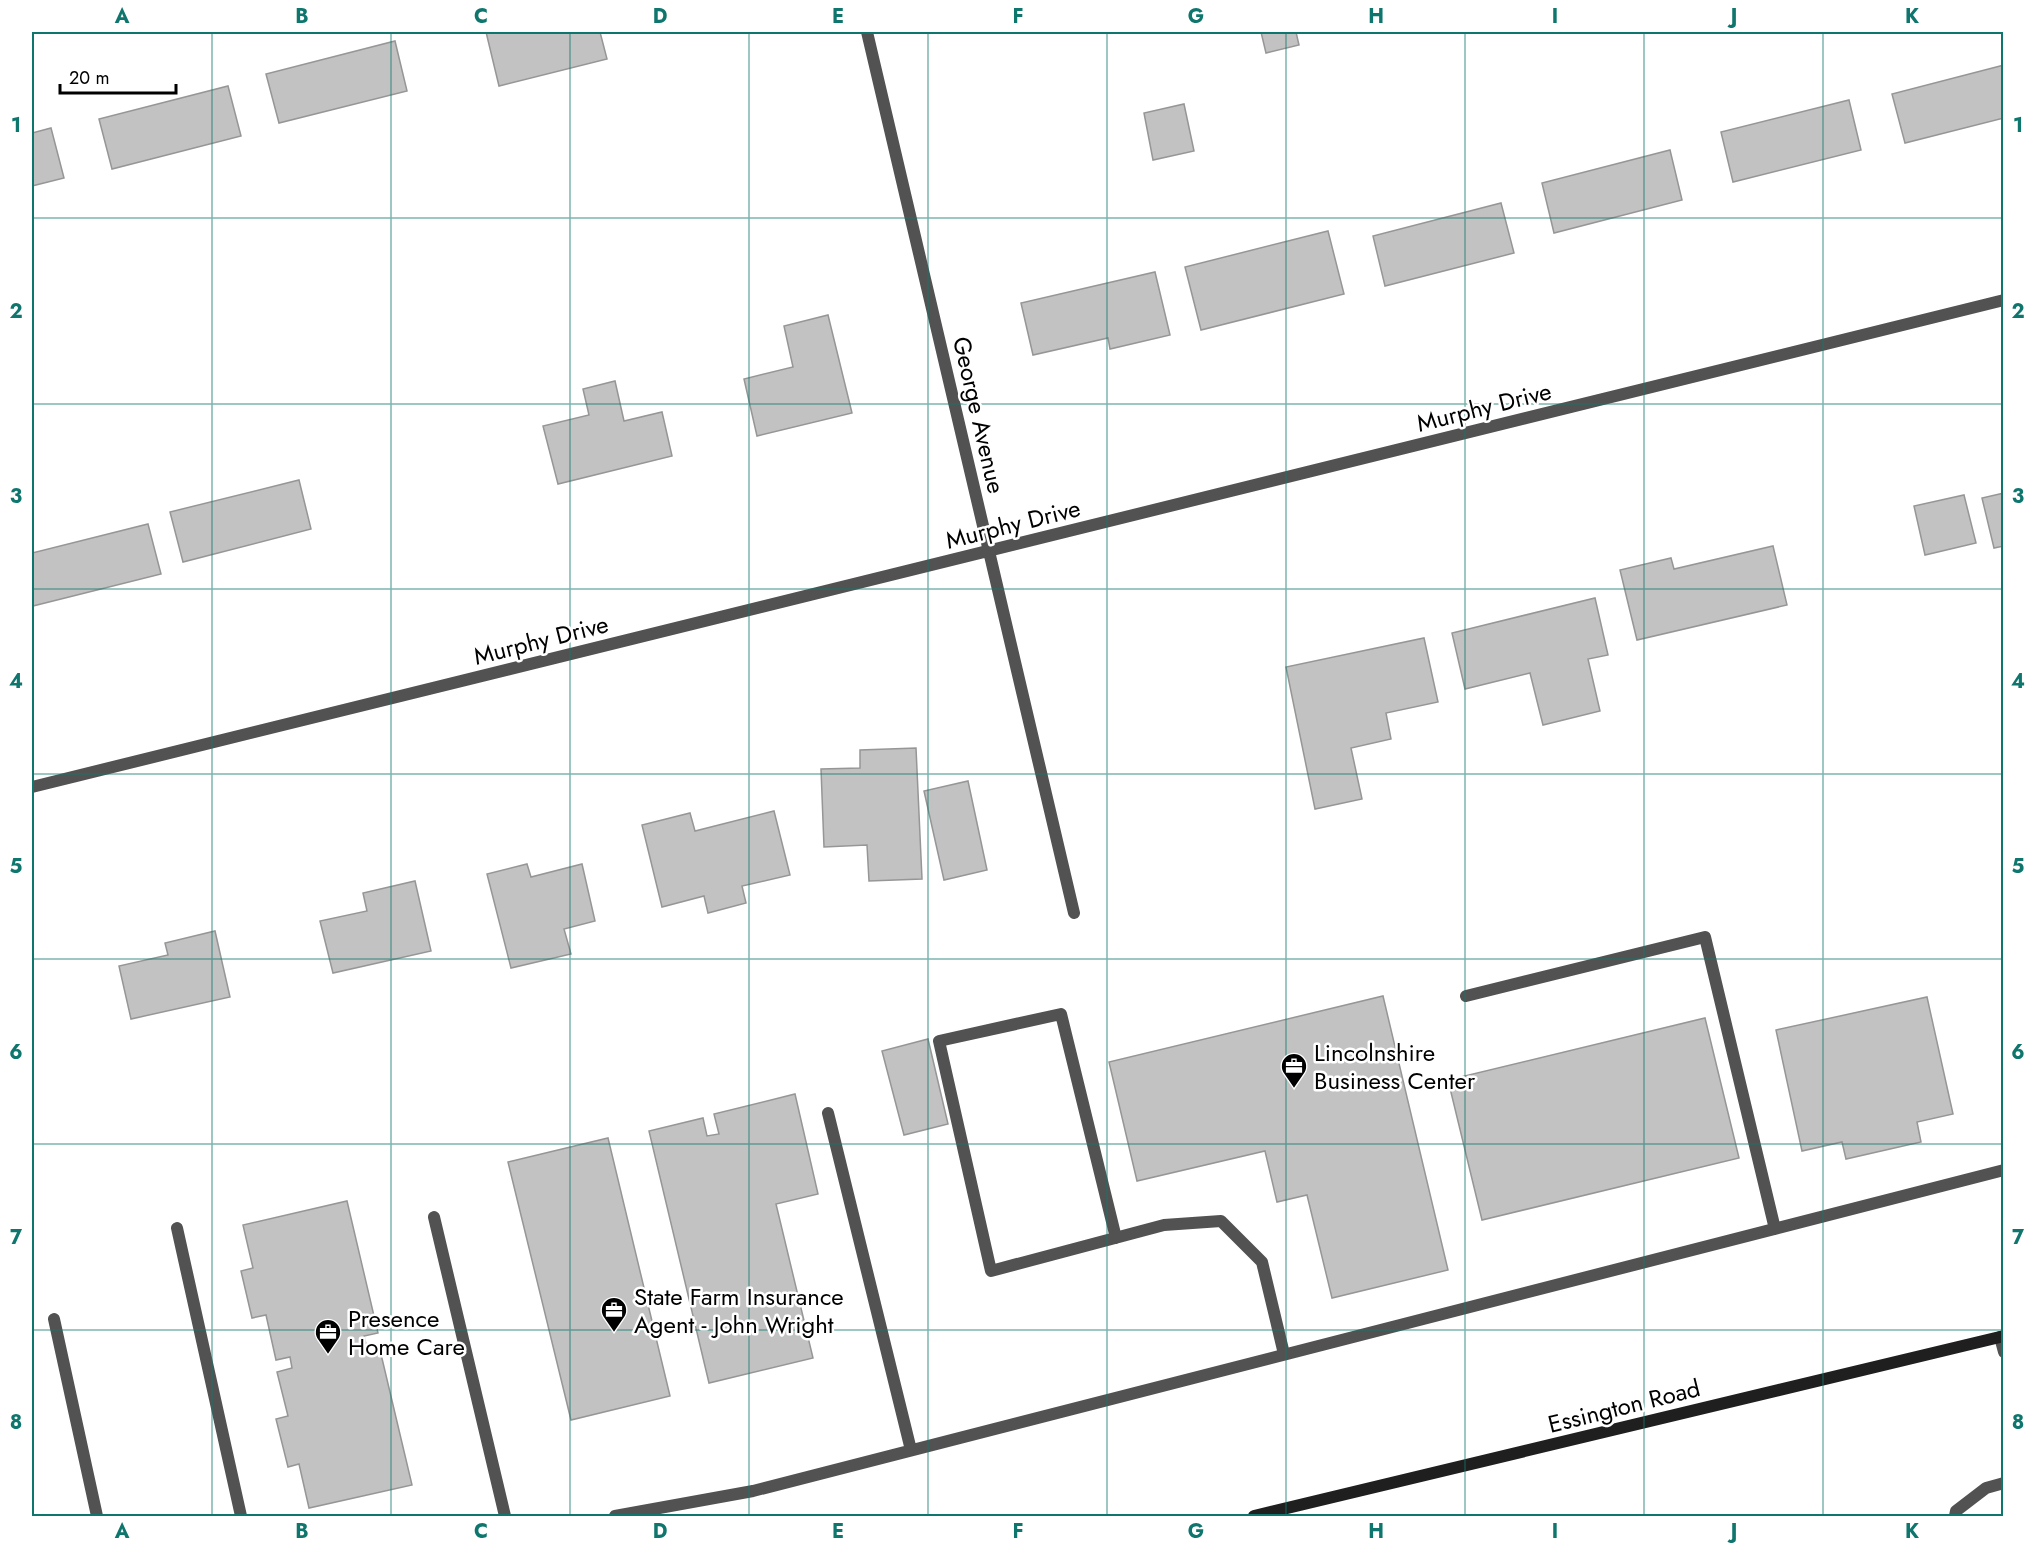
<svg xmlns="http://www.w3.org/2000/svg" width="2035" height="1548" viewBox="0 0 2035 1548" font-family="Jost,sans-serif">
	<rect width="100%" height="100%" fill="#fff"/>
	<path fill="#c2c2c2" stroke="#969696" stroke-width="1.5" d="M486,32h114l7,27 -108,27z
		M1261,32h35l3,13 -33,8z
		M395,41l12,50 -128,32 -13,-49z
		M2004,65v53l-99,25 -13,-49z
		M228,86l13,50 -129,33 -13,-50z
		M1849,100l12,50 -128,32 -12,-50z
		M1184,104l10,47 -41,9 -9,-47z
		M51,128l13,50 -32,8v-53z
		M1670,150l12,50 -128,33 -12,-50z
		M1501,203l13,50 -129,33 -12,-50z
		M1328,231l16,63 -143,36 -16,-63z
		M1155,272l15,63 -60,14 -2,-11 -75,17 -12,-52z
		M828,315l24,98 -95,23 -13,-57 49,-12 -9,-41z
		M615,381l9,40 38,-9 10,44 -114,28 -15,-58 46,-11 -6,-26z
		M299,480l12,49 -128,33 -13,-50z
		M2004,493v53l-10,2 -12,-50z
		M1964,495l12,48 -51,12 -11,-49z
		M148,524l13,50 -128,32 -1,-53z
		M1773,546l14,59 -150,35 -17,-70 51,-12 3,11z
		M1595,598l13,57 -20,4 12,52 -57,14 -13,-52 -65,16 -13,-56z
		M1424,638l14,64 -52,11 5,26 -40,9 11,51 -47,10 -29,-142z
		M916,748l6,131 -53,2 -2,-36 -43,2 -3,-78 39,-1v-18z
		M968,781l19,89 -43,10 -20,-89z
		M774,811l16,64 -48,11 4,17 -38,10 -4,-17 -42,11 -20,-82 48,-12 5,18z
		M527,864l4,13 51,-13 13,57 -31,8 7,25 -60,14 -24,-94z
		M415,881l16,70 -98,22 -13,-52 47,-10 -4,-18z
		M215,931l15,66 -99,22 -12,-53 49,-11 -3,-12z
		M1383,996l65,274 -116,28 -25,-103 -30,7 -12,-51 -128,30 -28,-119z
		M1927,997l26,117 -36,8 4,20 -75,17 -4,-17 -40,9 -26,-121z
		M1705,1018l34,140 -257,62 -34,-140z
		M928,1039l20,85 -44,11 -22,-84z
		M795,1094l23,100 -42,10 37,154 -104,25 -60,-252 54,-13 4,18 12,-2 -5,-20z
		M608,1138l62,258 -99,24 -63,-258z
		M347,1201l31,132 -14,3 4,17 12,-3 32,135 -103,23 -10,-44 -11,3 -12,-48 12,-3 -11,-44 15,-4 -2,-11 -14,3 -10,-45 -14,3 -11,-47 12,-3 -10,-43z"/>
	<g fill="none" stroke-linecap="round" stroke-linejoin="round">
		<path stroke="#525252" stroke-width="12" d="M1466,996l239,-59 70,292
			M828,1113l83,337
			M434,1217l71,299
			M177,1228l64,288
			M1116,1238l-55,-224 -122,27 52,230 173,-46 57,-4 41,41 22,92
			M54,1319l43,197
			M2000,1337l4,15
			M615,1516l138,-25 1251,-321
			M1955,1516l1,-5 30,-23 18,-5"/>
		<path stroke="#525252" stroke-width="12" d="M867,32l207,881
			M32,787l1972,-487"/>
		<path stroke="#1f1f1f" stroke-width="12" d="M1254,1516l750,-180"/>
	</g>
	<path fill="none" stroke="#0f766e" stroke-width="1.5" stroke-opacity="0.55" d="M212,32v1484M391,32v1484M570,32v1484M749,32v1484M928,32v1484M1107,32v1484M1286,32v1484M1465,32v1484M1644,32v1484M1823,32v1484M32,218h1972M32,404h1972M32,589h1972M32,774h1972M32,959h1972M32,1144h1972M32,1330h1972"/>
	<defs>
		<g id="office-pin" transform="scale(1.35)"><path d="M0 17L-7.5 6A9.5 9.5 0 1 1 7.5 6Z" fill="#000" stroke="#fff"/><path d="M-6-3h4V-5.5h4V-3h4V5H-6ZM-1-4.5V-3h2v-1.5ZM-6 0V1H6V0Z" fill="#fff"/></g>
	</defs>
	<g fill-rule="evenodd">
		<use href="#office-pin" x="1294" y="1066"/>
		<use href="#office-pin" x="614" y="1310"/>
		<use href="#office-pin" x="328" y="1332"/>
	</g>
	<g text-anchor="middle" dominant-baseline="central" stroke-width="5" stroke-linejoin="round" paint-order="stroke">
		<g font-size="24" fill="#000" stroke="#fff">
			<text transform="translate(1484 407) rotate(-14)">Murphy Drive</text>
			<text transform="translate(979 415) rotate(77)">George Avenue</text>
			<text transform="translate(1013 524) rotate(-14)">Murphy Drive</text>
			<text transform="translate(541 640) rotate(-14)">Murphy Drive</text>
			<text transform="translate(1624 1406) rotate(-14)">Essington Road</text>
		</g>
		<g font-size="24" fill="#000" stroke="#fff" text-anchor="start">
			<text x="1314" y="1052">Lincolnshire<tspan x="1314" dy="28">Business Center</tspan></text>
			<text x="634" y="1296">State Farm Insurance<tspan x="634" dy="28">Agent - John Wright</tspan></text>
			<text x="348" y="1318">Presence<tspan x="348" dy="28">Home Care</tspan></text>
		</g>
	</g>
	<rect width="2035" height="1548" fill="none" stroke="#ffffff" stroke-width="66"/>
	<path d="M60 84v9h116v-9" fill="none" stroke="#000000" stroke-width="3"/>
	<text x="69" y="84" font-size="18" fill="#000000" stroke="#ffffff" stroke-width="4.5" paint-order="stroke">20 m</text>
	<rect x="33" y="33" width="1969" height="1482" fill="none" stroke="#0f766e" stroke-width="2"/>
	<g font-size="20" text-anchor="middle" font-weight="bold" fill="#0f766e">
		<text x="122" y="23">A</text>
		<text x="302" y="23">B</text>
		<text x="481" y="23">C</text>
		<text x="660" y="23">D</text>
		<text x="838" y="23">E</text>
		<text x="1018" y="23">F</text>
		<text x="1196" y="23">G</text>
		<text x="1376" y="23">H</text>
		<text x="1555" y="23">I</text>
		<text x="1734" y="23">J</text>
		<text x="1912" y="23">K</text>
		<text x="16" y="132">1</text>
		<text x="2018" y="132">1</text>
		<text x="16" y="318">2</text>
		<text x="2018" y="318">2</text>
		<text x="16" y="503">3</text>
		<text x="2018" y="503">3</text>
		<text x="16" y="688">4</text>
		<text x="2018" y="688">4</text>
		<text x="16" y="873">5</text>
		<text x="2018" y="873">5</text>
		<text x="16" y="1059">6</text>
		<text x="2018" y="1059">6</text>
		<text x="16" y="1244">7</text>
		<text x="2018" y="1244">7</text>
		<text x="16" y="1429">8</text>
		<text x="2018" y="1429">8</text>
		<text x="122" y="1538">A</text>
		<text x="302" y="1538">B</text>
		<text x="481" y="1538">C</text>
		<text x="660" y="1538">D</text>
		<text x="838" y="1538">E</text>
		<text x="1018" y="1538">F</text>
		<text x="1196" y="1538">G</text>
		<text x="1376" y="1538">H</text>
		<text x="1555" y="1538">I</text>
		<text x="1734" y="1538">J</text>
		<text x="1912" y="1538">K</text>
	</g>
</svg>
